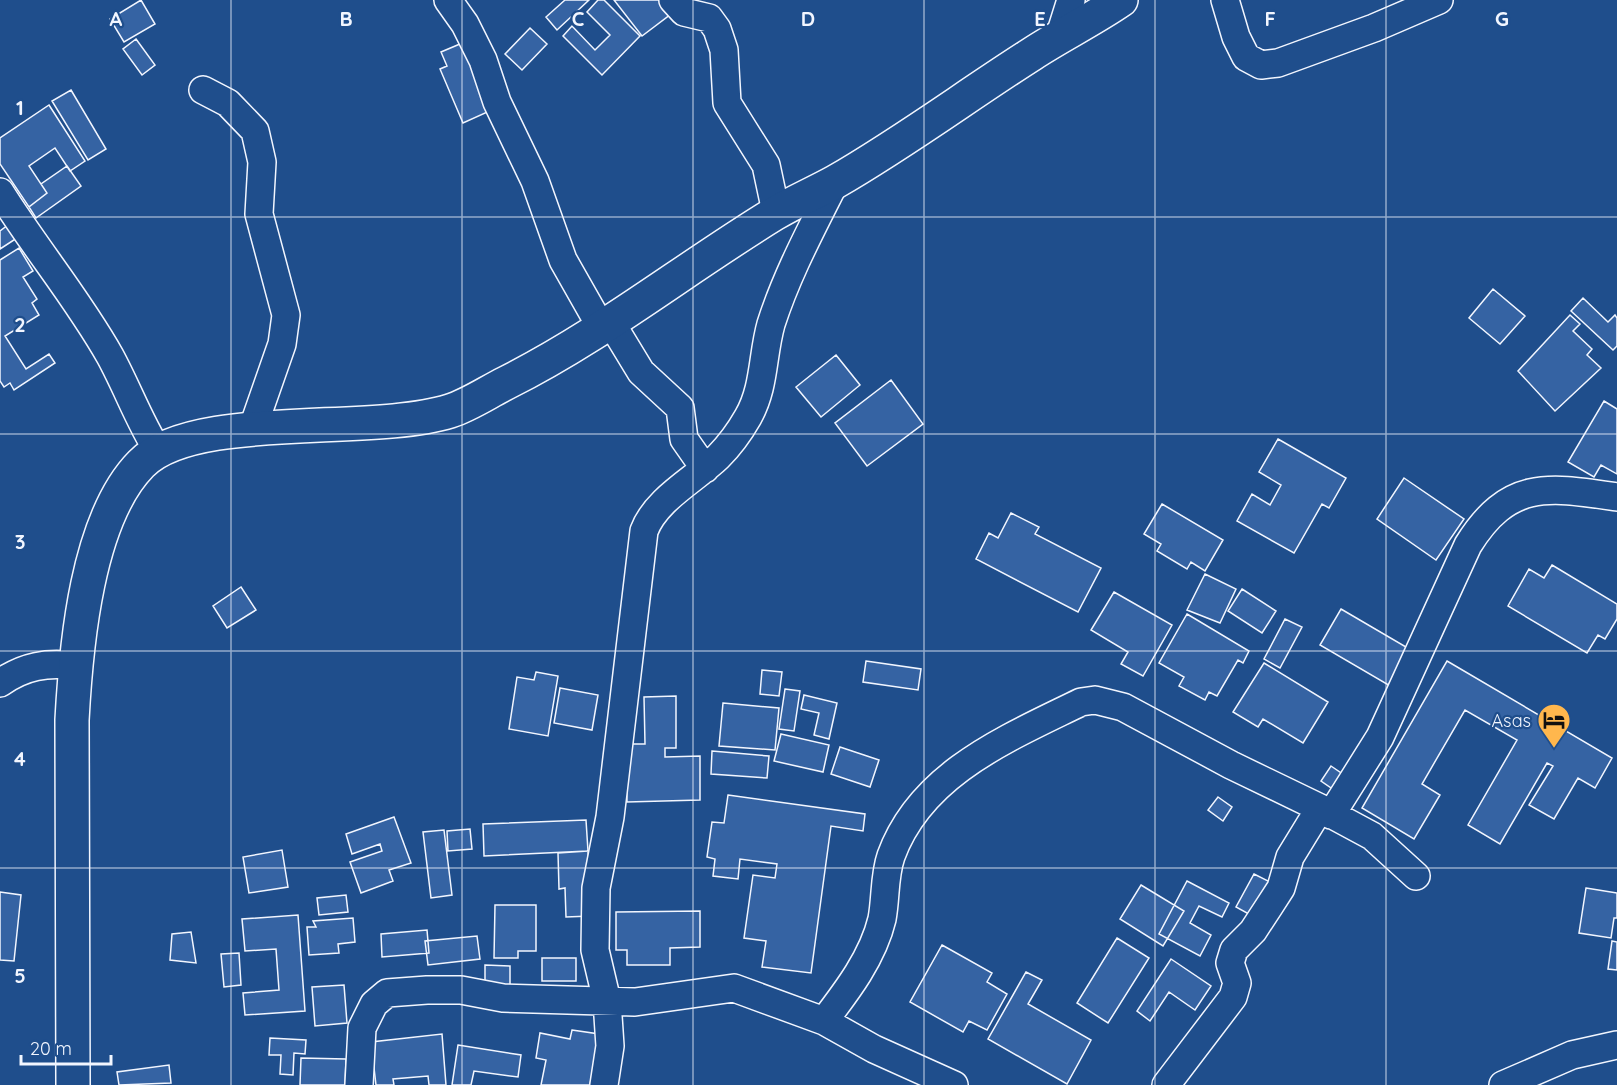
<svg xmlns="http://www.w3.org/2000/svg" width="1617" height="1085" viewBox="0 0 1617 1085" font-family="Quicksand,sans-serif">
	<rect width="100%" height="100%" fill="#1f4e8c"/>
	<path fill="#3563a3" stroke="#f2f6ff" stroke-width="1.5" d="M141,0l14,24 -31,18 -14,-23z
		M565,0h24l-32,30 -11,-13z
		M598,0h6l36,36 -38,39 -39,-39 9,-10 23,24 15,-15 -23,-23z
		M614,0h46l11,14 -29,22z
		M530,28l17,16 -25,26 -17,-16z
		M136,39l19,26 -13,10 -19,-26z
		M467,41l36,64 -40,18 -23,-54 7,-3 -6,-14z
		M71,90l35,59 -18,11 -36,-59z
		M49,105l36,56 -15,10 -15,-23 -26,18 18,27 -18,14 -29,-43v-26z
		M67,166l14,20 -45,32 -7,-11 18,-14 -6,-9z
		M8,225l9,13 -17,11v-18z
		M19,248l14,23 -10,6 14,22 -5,4 7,12 -34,21 21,33 23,-15 6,9 -41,27 -4,-7 -6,4 -4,-6v-121z
		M1493,289l32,27 -25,28 -31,-26z
		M1583,298l25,24 7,-7 2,3v28l-4,4 -42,-39z
		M1570,315l10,9 -7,7 19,18 -5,6 14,13 -46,43 -37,-40z
		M836,355l24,30 -39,32 -25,-30z
		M891,380l32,44 -56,42 -32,-43z
		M1604,401l13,8v65l-16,-9 -7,12 -26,-15z
		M1278,439l68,39 -17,30 -7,-4 -28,49 -57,-32 15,-27 18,11 11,-20 -22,-13z
		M1404,478l60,41 -28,41 -59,-41z
		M1162,504l61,36 -18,31 -14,-9 -4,7 -30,-18 4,-7 -17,-10z
		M1011,513l28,14 -4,7 66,34 -23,44 -102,-53 13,-26 9,5z
		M1552,565l65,39v15l-12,20 -7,-4 -11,18 -79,-47 21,-37 15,9z
		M1205,574l31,15 -16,34 -33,-13z
		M241,587l15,23 -29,18 -14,-22z
		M1242,589l34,22 -14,22 -34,-22z
		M1114,592l58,33 -29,51 -22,-12 7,-12 -37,-22z
		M1341,609l77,45 -21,36 -77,-45z
		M1187,614l62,37 -6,12 -5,-3 -21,36 -8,-4 -4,8 -26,-14 5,-9 -25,-14z
		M1285,619l17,8 -22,41 -16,-9z
		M866,661l55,8 -3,21 -55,-8z
		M1447,661l165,97 -17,30 -17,-10 -24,41 -25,-14 24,-39 -6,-3 -47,81 -32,-19 49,-85 -52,-30 -43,74 18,11 -26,44 -52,-31z
		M1264,663l64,39 -25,41 -40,-24 -5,8 -25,-15z
		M762,670l20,2 -3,24 -19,-2z
		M536,672l22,4 -10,60 -39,-7 8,-52 17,3z
		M560,688l38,7 -6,35 -38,-7z
		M785,689l15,2 -6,40 -15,-2z
		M804,695l33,8 -8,36 -15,-4 5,-22 -18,-4z
		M676,696v52h-11v9l35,-1v44l-73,2 -1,-37 -5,-21h24l-1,-47z
		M723,703l56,5 -4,42 -56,-4z
		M781,734l48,11 -6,27 -49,-11z
		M840,747l39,13 -9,27 -39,-13z
		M712,751l57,5 -2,22 -56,-4z
		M1331,766l16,11 -10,15 -16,-11z
		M728,795l137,19 -2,17 -32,-5 -20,147 -49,-6 4,-26 -22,-3 9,-63 22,3 2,-14 -37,-5 -2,20 -25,-3 2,-17 -8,-2 5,-35 12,1z
		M1218,797l14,10 -9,14 -15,-11z
		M394,817l17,46 -22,7 4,11 -32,12 -11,-31 32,-11 -2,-7 -28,10 -6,-20z
		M586,820l2,31 -104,5 -1,-32z
		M470,829l2,20 -24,2 -1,-20z
		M444,830l8,65 -21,3 -8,-66z
		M282,850l6,37 -39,6 -6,-36z
		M588,851l3,65 -25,1 -1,-29 -6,1 -1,-36z
		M1254,874l20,10 -18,34 -20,-11z
		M1187,881l42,22 -7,14 -23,-11 -9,17 21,12 -11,21 -41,-22z
		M1141,885l43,26 -21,35 -43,-27z
		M1586,888l31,5v25h-3l-3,20 -32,-5z
		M0,892l21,3 -7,66 -14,-1z
		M346,895l2,17 -29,3 -2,-17z
		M495,905h41v46h-18v7h-24z
		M700,911v36l-30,1v17h-43v-15h-11v-38z
		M298,915l7,96 -60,4 -2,-22 36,-3 -3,-41 -31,2 -3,-32z
		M353,918l2,24 -17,2 1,9 -30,2 -2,-28h9l-3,-6z
		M427,930l2,23 -47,4 -1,-23z
		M191,932l5,31 -26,-3 2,-26z
		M477,936l3,23 -52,6 -3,-24z
		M1117,938l32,20 -41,65 -31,-20z
		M1612,941l5,1v28l-9,-1z
		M942,945l50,28 -5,9 20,12 -20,36 -18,-9 -6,11 -53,-30z
		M239,953l2,32 -17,2 -3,-33z
		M542,958h34v23h-34z
		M1171,959l40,27 -16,24 -26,-18 -19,29 -13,-10z
		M485,965l25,1v19l-25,-1z
		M1026,972l16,8 -14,24 63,36 -24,44 -79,-45z
		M344,985l3,38 -32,3 -3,-39z
		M572,1030l27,4 -9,51h-49l5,-25 -10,-2 4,-25 30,6z
		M442,1034l4,51h-17l-1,-9 -35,3 1,6h-18l-5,-43z
		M270,1038l36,2 -1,14 -11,-1 -1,22 -13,-1 1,-19h-12z
		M458,1045l63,10 -3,22 -44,-6 -3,14h-19z
		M301,1058l45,1 -1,26h-45z
		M169,1065l2,18 -52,2 -2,-13z"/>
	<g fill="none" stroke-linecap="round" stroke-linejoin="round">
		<g stroke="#f2f6ff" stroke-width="30">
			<path id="street" d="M448,0l17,24 18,36 14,42 38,79 28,79 38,67
				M673,0l11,12 25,6 8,11 7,21 3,53 39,62 10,47
				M1225,0l11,37 10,20 15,8 17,-2 96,-35 65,-28
				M1059,38l12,-38
				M203,90l25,13 27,28 7,31 -3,52 27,101 -4,29 -30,86
				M0,192c35,56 78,107 110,164 17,31 29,65 48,95
				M610,321l31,51 39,36 4,31 21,30
				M0,683c24,-17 47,-21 76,-17
				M1331,815l49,-78 88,-192c41,-66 81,-58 149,-48
				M824,1021c23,-30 49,-64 58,-102 4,-21 2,-43 9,-63 30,-83 117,-118 190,-154l14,-2 28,7 108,58 89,43 52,28 44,40
				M359,1085l3,-57 12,-24 13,-11 40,-3h34l42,8 132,4 99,-14 90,33 50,28 80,36
				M604,1085l6,-39 -3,-45 -12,-51 1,-62 14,-71 34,-286c12,-32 50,-51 74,-74 12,-12 22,-26 30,-40 17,-30 14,-61 23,-93 16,-50 41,-96 64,-142
				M1166,1085l67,-88 4,-14 -7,-20 4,-13 19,-19 17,-26 11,-17 9,-31 30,-49
				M1503,1085l69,-30 45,-10"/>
		</g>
		<g stroke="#f2f6ff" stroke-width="36">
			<path id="secondary" d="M73,1085l-1,-365c4,-75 15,-201 69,-256 52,-54 230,-28 309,-53 19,-6 38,-19 56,-28 94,-47 178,-114 268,-169 20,-12 41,-21 61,-32 68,-39 131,-86 197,-128 29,-19 60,-34 89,-54"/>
		</g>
		<use href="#street" stroke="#1f4e8c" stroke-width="27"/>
		<use href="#secondary" stroke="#1f4e8c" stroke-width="33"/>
	</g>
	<path fill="none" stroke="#f2f6ff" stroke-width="1.5" stroke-opacity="0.55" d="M231,0v1085M462,0v1085M693,0v1085M924,0v1085M1155,0v1085M1386,0v1085M0,217h1617M0,434h1617M0,651h1617M0,868h1617"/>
	<defs>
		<g id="hotel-pin" transform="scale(1.725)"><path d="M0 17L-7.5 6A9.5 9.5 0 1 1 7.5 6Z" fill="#ffb74d" stroke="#1f4e8c"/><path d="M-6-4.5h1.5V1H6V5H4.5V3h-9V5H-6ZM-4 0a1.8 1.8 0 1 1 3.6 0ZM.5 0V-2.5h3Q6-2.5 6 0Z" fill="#111"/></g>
	</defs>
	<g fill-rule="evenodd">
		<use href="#hotel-pin" x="1554" y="720"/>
	</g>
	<g text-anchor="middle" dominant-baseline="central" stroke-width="4.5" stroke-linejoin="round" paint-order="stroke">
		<g font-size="18" fill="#f2f6ff" stroke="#1f4e8c" text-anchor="end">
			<text x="1531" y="720">Asas</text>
		</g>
	</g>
	<g font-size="20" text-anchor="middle" font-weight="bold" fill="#f2f6ff" stroke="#1f4e8c" stroke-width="4.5" stroke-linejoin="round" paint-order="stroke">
		<text x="116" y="26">A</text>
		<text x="346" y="26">B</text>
		<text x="578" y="26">C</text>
		<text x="808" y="26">D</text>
		<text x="1040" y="26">E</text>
		<text x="1270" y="26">F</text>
		<text x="1502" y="26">G</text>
		<text x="20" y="115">1</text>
		<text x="20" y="332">2</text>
		<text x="20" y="549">3</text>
		<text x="20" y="766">4</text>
		<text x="20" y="983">5</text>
	</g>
	<path d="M21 1055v9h90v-9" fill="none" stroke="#f2f6ff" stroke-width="3"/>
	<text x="30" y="1055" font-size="18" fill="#f2f6ff" stroke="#1f4e8c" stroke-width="4.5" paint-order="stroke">20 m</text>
</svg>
